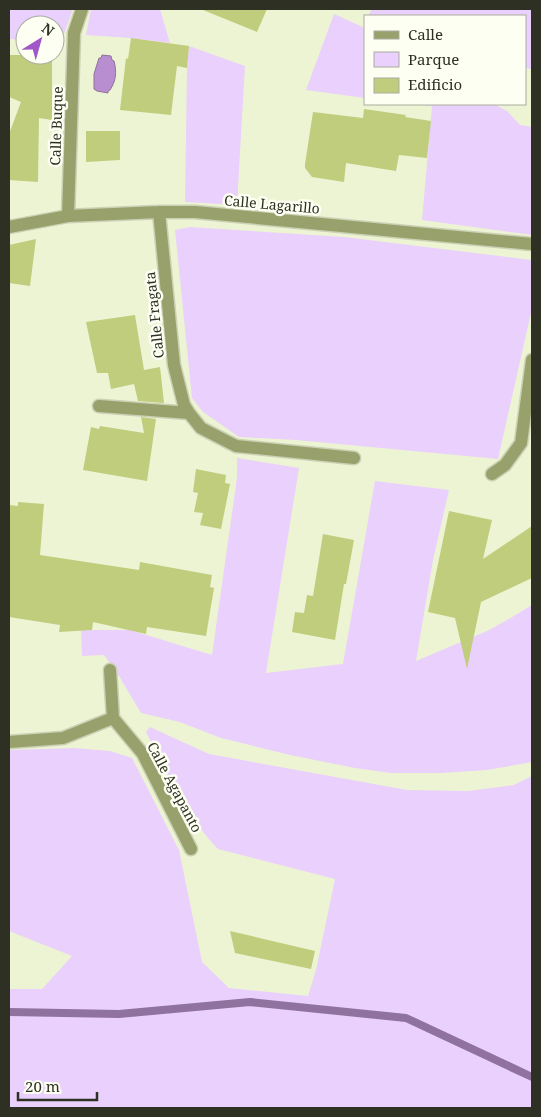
<svg xmlns="http://www.w3.org/2000/svg" width="541" height="1117" viewBox="0 0 541 1117" font-family="'Noto Serif',serif">
	<rect width="100%" height="100%" fill="#edf4d4"/>
	<path fill="#ead0fc" d="M9,9h64l-12,33 -6,1v-18h-30v15l-16,-1z
		M91,9h69l10,34 -39,-5 -45,-3z
		M372,9h160v60l-7,-1v-52h-157z
		M334,14l31,14v70l-59,-8z
		M189,46l56,20 -8,139 -52,-3 2,-134z
		M416,104h78l13,7 13,14 12,2v108l-110,-15 10,-114z
		M190,227l154,10 188,23v52l-2,5 -32,142 -202,-19 -57,-3 -36,-25 -11,-14 -17,-168z
		M237,458l62,10 -33,205 77,-9 32,-183 74,9 -16,70 -17,101 71,-30 20,-11 25,-15v157l-45,8 -46,3h-50l-36,-5 -65,-13 -69,-17 -41,-16 -39,-9 -22,-37 -15,-21 -22,1 -1,-26h49l82,25 25,-177z
		M150,727l59,27 198,36 61,1 46,-6 18,-9v332h-523v-119h33l30,-33 -63,-25v-181l65,-2 36,3 22,7 47,92 23,112 27,26 79,8 8,-26 19,-91 -117,-30c-32,-33 -51,-77 -72,-117z"/>
	<path fill="#b88ed1" stroke="#8f729d" d="M102,55l9,1 1,4 2,1c3,11 2,20 -4,29l-2,1v2l-11,-2 -3,-2v-15l5,-16h2z"/>
	<g fill="none" stroke-linecap="round" stroke-linejoin="round">
		<path stroke="#8f729d" stroke-width="8" d="M9,1012l110,2 131,-12 156,16 126,59"/>
	</g>
	<path fill="#c0cd7d" d="M203,9h64l-10,23 -54,-22z
		M131,38l58,8 -2,22 -10,-2 -6,49 -51,-5 6,-52 2,1z
		M9,55h43v65l-13,-2 -1,64 -29,-2v-46l12,-32 -12,-5z
		M364,109l42,6 -1,2 26,4 -4,37 -28,-3 -3,16 -50,-8 -2,19 -32,-5 -7,-9v-4l8,-52 50,6z
		M86,131h34v29l-34,2z
		M36,239l-6,47 -21,-3v-38z
		M135,315l9,55 16,-3 4,36 -26,-2 -4,-17 -23,5 -3,-16h-11l-11,-51z
		M141,417l15,2 -9,62 -64,-11 8,-43 8,2 1,-3 44,7z
		M196,469l30,6 -1,8 5,1 -9,45 -21,-4 3,-12 -9,-1 4,-19 -5,-1z
		M18,502l26,2 -4,51 99,15 1,-8 72,13 -2,12 4,1 -8,48 -59,-9 -1,7 -53,-12 -1,8 -33,2 1,-7 -51,-8v-112l9,1z
		M449,511l43,9 -9,39 49,-33v52l-51,24 -14,67 -12,-51 -27,-6z
		M323,534l31,6 -8,44h-2l-9,56 -43,-8 3,-20 9,1 3,-18 6,1z
		M230,931l85,20 -4,18 -76,-16z"/>
	<g fill="none" stroke-linecap="round" stroke-linejoin="round">
		<g stroke="#cbd1b4" stroke-width="15">
			<path id="minor" d="M159,212l15,153 10,40 5,8 12,15 35,18 118,12
				M68,216l6,-183 8,-24
				M9,227l59,-11 91,-4h36l337,32
				M99,406l90,7
				M492,474l13,-9 16,-22 11,-83
				M113,718l30,36 48,95
				M9,742l54,-4 50,-20 -3,-48"/>
		</g>
		<use href="#minor" stroke="#98a16c" stroke-width="12"/>
	</g>
	<g text-anchor="middle" dominant-baseline="central" stroke-width="5" stroke-linejoin="round" paint-order="stroke">
		<g font-size="14" fill="#2e3024" stroke="#fcfff2">
			<text transform="translate(56 126) rotate(-88)">Calle Buque</text>
			<text transform="translate(272 204) rotate(5)">Calle Lagarillo</text>
			<text transform="translate(154 315) rotate(-96)">Calle Fragata</text>
			<text transform="translate(175 787) rotate(62)">Calle Agapanto</text>
		</g>
	</g>
	<rect width="541" height="1117" fill="none" stroke="#2e3024" stroke-width="20"/>
	<rect x="364" y="15" width="162" height="90" fill="#fcfff2" stroke="#aaaca0"/>
	<rect x="374" y="31" width="25" height="8" fill="#98a16c" stroke="#aaaca0"/>
	<text x="408" y="40" font-size="15" fill="#2e3024">Calle</text>
	<rect x="374" y="52" width="25" height="15" fill="#ead0fc" stroke="#aaaca0"/>
	<text x="408" y="65" font-size="15" fill="#2e3024">Parque</text>
	<rect x="374" y="78" width="25" height="15" fill="#c0cd7d" stroke="#aaaca0"/>
	<text x="408" y="90" font-size="15" fill="#2e3024">Edificio</text>
	<g transform="translate(40 40) rotate(37)"><circle r="24" fill="#fcfff2" stroke="#aaaca0"/>
	<path d="M0-4L9 19L0 12L-9 19Z" fill="#a156c9"/>
	<text y="-8" font-size="14" font-weight="bold" text-anchor="middle" fill="#2e3024">N</text>
	</g>
	<path d="M18 1092v8h79v-8" fill="none" stroke="#2e3024" stroke-width="2.5"/>
	<text x="25" y="1092" font-size="15" fill="#2e3024" stroke="#fcfff2" stroke-width="4" paint-order="stroke">20 m</text>
</svg>
